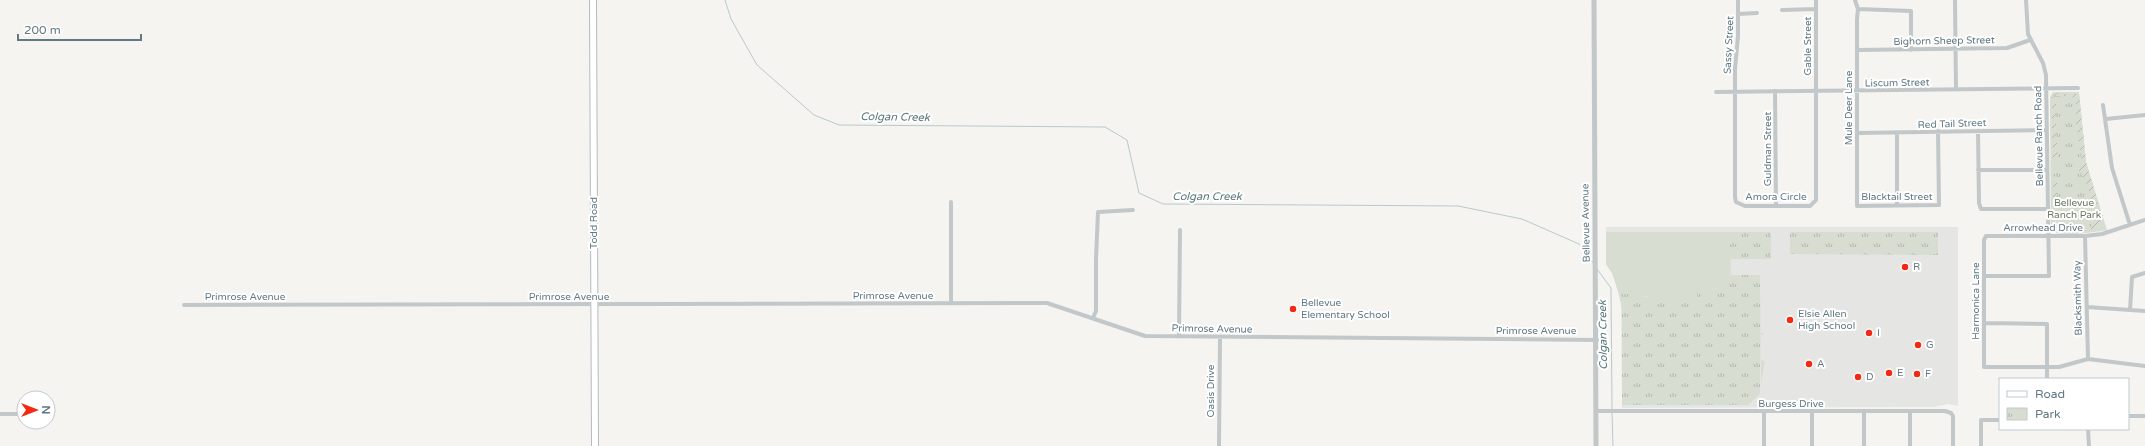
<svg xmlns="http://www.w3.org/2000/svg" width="2145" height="446" viewBox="0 0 2145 446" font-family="'Varela Round',sans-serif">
	<defs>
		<pattern id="park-tufts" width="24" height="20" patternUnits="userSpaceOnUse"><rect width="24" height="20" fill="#d7ddd1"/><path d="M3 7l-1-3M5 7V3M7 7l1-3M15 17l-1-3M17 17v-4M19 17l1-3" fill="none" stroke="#b2b8af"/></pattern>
		<pattern id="garden-furrows" width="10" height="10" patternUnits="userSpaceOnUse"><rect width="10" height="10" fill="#d7ddd1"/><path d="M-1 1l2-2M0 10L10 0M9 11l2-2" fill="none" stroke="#b2b8af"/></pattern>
	</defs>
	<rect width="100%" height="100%" fill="#f5f4f0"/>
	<path fill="#e5e6e4" d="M1606,227h352v179l-10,-2 -14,3 -312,1 -1,-105 -8,-28 -7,-11z"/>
	<path fill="#d7ddd1" d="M1606,232h124l1,52c-13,0 -19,10 -33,9l56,31 -108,-28h-6l-1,-2h-20l-7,-21 -6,-9z
		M1760,276l1,57 4,1 -4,1v25l4,1 -4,22z"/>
	<path fill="url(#park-tufts)" d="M2053,92h26l7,70 21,68c-11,2 -50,8 -56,0l-1,-133z
		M1730,232h41v27h-41z
		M1790,232h148v23l-148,-1z
		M1702,233l28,7 -5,10 -9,-10 -15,-4z
		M1730,275h30v119l-12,11h-126v-95l-3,-16h20l1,2 7,1h50v-4c18,0 20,-8 33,-9z"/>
	<path fill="url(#garden-furrows)" d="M2054,94h25l7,68 18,61 -3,1 1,4 -11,1c3,-22 0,-43 -13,-60l4,-8 -6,-38v-23l-5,-4h-18z
		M2052,97h4v32h-4z
		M2056,130l2,30 -1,3 -4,1 -1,-32z
		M2056,176l1,2v28h-4v-29z"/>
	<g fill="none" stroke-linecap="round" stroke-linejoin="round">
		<path stroke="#b9c9cb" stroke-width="1" d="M725,0l6,19 26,46 57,50 25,10 266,2 22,13 12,53 24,11 295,2 64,13 57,25 14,19
			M1597,269l14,19 1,121
			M1612,413l1,33"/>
		<g stroke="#b4bbbe" stroke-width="8">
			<path id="secondary" d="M593,0l2,446"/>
		</g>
		<path stroke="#c2c7c9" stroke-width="4" d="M1738,0v36l-3,33v128l1,5 9,4h65l6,-6v-200
			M1855,0l3,9
			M1955,0l1,89
			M1858,9l-1,10v187l82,-1 -1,-74
			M1858,9l53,2v39
			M1782,10l34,-1
			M1738,14l19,-1
			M1857,50l150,-2 23,-8
			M1775,91l1,115
			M1716,92l362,-4
			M2103,105l9,63 18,57
			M2106,119l39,-4
			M1978,131l1,72 2,6h66
			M1857,133l190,-3
			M1978,170h69
			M1897,205v-72
			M2145,220l-43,14 -17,2h-99l-2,4v127h75l29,-8 57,7
			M2085,236l3,123
			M1984,276h65l-3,-201 -3,-12 -15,-29 -2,-34
			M951,303v-101
			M184,305l863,-2 98,33 452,4
			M2087,307l58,4
			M2130,310l2,-33 13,-4
			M1093,318l3,-7v-52l2,-47 35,-2
			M1984,323l63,1v55
			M1179,336l1,-106
			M1596,411h349l6,2 2,3v30
			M1812,412v34
			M1864,412v34
			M1910,412v34
			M0,414h24
			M2128,416h17
			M2088,429l1,17
			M1219,446l1,-109
			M1764,446v-34
			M1981,446v-26h19"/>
		<path stroke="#c2c7c9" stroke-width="5" d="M1594,0l2,446"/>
		<use href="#secondary" stroke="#fff" stroke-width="6"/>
	</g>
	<g fill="#f32912" stroke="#fff" stroke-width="1.5">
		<circle cx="1905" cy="267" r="4"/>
		<circle cx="1293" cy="309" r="4"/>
		<circle cx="1790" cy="320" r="4"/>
		<circle cx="1869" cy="333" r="4"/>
		<circle cx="1918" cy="345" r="4"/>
		<circle cx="1809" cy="364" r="4"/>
		<circle cx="1889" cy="373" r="4"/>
		<circle cx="1917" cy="374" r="4"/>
		<circle cx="1858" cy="377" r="4"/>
	</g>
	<g text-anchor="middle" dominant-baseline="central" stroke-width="4" stroke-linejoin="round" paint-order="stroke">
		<g font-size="10" fill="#617984" stroke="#fff">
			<text transform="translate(1944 41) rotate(-1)">Bighorn Sheep Street</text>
			<text transform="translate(1729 45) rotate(-87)">Sassy Street</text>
			<text transform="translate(1808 46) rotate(-90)">Gable Street</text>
			<text transform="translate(1897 83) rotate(-1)">Liscum Street</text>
			<text transform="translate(1849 108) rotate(-90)">Mule Deer Lane</text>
			<text transform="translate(1952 124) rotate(-2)">Red Tail Street</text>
			<text transform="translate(2039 136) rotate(-91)">Bellevue Ranch Road</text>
			<text transform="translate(1768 149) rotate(-90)">Guldman Street</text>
			<text x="1776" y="197">Amora Circle</text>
			<text x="1897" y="197">Blacktail Street</text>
			<text transform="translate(594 223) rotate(-90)">Todd Road</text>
			<text transform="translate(1586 223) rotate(-91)">Bellevue Avenue</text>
			<text x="2043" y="228">Arrowhead Drive</text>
			<text x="893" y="296">Primrose Avenue</text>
			<text x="245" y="297">Primrose Avenue</text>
			<text x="569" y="297">Primrose Avenue</text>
			<text transform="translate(2078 298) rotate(-91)">Blacksmith Way</text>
			<text transform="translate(1976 301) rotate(-90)">Harmonica Lane</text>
			<text transform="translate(1212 329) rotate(1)">Primrose Avenue</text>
			<text x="1536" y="331">Primrose Avenue</text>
			<text transform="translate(1211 391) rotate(-90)">Oasis Drive</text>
			<text x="1791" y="404">Burgess Drive</text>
		</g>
		<g font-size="10" fill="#697b60" stroke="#fff">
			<text x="2074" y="203">Bellevue<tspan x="2074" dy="12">Ranch Park</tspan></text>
		</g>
		<g font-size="10" fill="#617984" stroke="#fff" text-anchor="start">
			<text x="1913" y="267">R</text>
			<text x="1301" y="303">Bellevue<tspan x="1301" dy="12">Elementary School</tspan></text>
			<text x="1798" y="314">Elsie Allen<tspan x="1798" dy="12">High School</tspan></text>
			<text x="1877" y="333">I</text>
			<text x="1926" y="345">G</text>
			<text x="1817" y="364">A</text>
			<text x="1897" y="373">E</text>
			<text x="1925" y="374">F</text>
			<text x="1866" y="377">D</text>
		</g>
		<g font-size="11" font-style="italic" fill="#58767b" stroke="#fff">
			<text transform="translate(895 117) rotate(1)">Colgan Creek</text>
			<text x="1207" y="196">Colgan Creek</text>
			<text transform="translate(1603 335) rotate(-91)">Colgan Creek</text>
		</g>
	</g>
	<rect x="1999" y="378" width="130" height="52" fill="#ffffff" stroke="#c0c9ce"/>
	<rect x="2007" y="391" width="20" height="6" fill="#ffffff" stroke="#c0c9ce"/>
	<text x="2035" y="398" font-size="12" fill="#617984">Road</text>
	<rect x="2007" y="408" width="20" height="12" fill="url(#park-tufts)" stroke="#c0c9ce"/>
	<text x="2035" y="418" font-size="12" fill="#617984">Park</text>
	<g transform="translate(36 410) rotate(90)"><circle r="19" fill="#ffffff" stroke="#c0c9ce"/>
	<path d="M0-3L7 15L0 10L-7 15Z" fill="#f32912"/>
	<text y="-6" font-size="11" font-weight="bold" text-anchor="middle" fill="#617984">N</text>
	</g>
	<path d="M18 34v6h123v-6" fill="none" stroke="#617984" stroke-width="2"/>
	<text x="24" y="34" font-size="12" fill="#617984" stroke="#ffffff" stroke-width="3" paint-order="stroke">200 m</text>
</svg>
